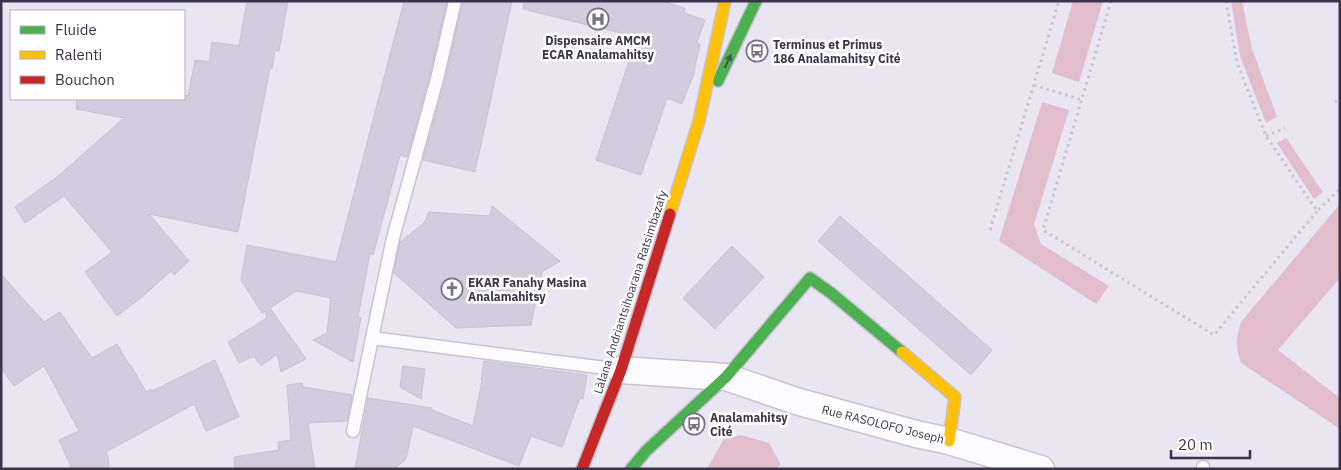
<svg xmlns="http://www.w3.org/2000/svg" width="1341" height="470" viewBox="0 0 1341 470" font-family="'IBM Plex Sans',sans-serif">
	<rect width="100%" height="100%" fill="#eae5f3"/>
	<path fill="#e2becd" d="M1073,1h30l-24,81 -27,-9z
		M1231,1h11l10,48 25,68 -11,6 -26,-67z
		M1042,102l27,8 -35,114 7,20 68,42 -13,18 -97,-63z
		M1286,138l37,54 -9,7 -37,-56z
		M1340,204v74l-62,72 62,48v31l-99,-66c-6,-18 -5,-23 0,-41z
		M741,435l28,8 12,22 -9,4h-64v-2l16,-28z"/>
	<path fill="#d3ccde" stroke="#c7c0d1" d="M247,1h41l-9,50 -4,-1 -3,19 -2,-1 -32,164 -89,-18 40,47 -15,14 -3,-4 -29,26 -25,19 -32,-44 27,-20 -48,-56 -39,27 -10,-16 42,-30 67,-59 -48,-9 1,-10h107v-4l4,1 7,-36 14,2 3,-20 27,4z
		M404,1h43l-18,76 -22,80 -7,-2 -27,100 -3,-2 -12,64 3,1 -8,44 -40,-22 14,-7 4,-35 -35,-7 -26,17 36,51 -25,13 -4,-18 -16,12 -7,-10 -15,7 -11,-21 39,-24 -2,-7 -3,2 -21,-33 6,-35 89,17z
		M463,1h49l-37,171 -52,-12 22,-79z
		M524,1h138l23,7 -1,5 21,7 -8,23 3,1 -7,32 -11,28 -15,-6 -26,77 -45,-15 41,-123 -114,-28z
		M492,206l68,55 -18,11 -11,53 -75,3 -62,-55 6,-31 24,-19 5,-11 61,4z
		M840,216l152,134 -21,25 -153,-134z
		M732,246l32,31 -49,52 -32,-31z
		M1,274l43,48 16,-10 32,46 25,-14 13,22 1,-1 15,27 5,-3 1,2 63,-31 24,57 -33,14 -12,-27 -88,48 2,4 1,13h-37l-13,-29 20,-9 -35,-65 -30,20 -13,-18z
		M484,361l103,14 -4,24 -3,-1 -18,49 -31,-11 -12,30 -106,-40 -7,33 -12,10h-39l13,-71 64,10v2l41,16 9,-45 -1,-1z
		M403,366l22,3 -4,30 -21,-12z
		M302,383l1,4 49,8 -5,26 -39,2 7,46h-80l-1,-12 45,-7 -1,-8 13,-2 -4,-55z"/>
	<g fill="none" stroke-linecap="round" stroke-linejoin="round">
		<g stroke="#c8c1d3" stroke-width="15">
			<path id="lane" d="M372,338l21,-100 44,-159 18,-78
				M353,431l19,-93 249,32
				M1203,469v-2"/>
		</g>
		<g stroke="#c8c1d3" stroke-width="29">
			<path id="street" d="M621,370l105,7 70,24 120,33 33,7 92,28"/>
		</g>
		<g stroke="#c8c1d3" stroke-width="14">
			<path id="fast" d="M718,81l38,-80
				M631,469l15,-18 80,-74 84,-99 21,15 71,59"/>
		</g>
		<g stroke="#c8c1d3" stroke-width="14">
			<path id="slow" d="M670,214l29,-93 26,-120
				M902,352l53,45 -6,44"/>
		</g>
		<g stroke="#c8c1d3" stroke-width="14">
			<path id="jam" d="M582,469l39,-99 49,-156"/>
		</g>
		<path stroke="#c8c5ce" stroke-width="3" stroke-dasharray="2.5 4" stroke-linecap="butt" d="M1111,1l-68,229 171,105 103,-124
			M1226,1l11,62 29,73 51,75 22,-21 1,-5
			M1034,85l48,15
			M1335,102l5,-3
			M1266,136l19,-8
			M990,230l69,-229"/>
		<use href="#lane" stroke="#fcfbfd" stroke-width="12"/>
		<use href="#street" stroke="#fcfbfd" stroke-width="26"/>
		<use href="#fast" stroke="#4caf50" stroke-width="11"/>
		<use href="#slow" stroke="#ffc107" stroke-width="11"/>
		<use href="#jam" stroke="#c62828" stroke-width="11"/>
	</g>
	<defs><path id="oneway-solid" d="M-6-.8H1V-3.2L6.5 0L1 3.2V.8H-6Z" transform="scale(1.25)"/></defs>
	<use fill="#41584c" href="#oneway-solid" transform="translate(728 61) rotate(-65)"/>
	<defs>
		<g id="hospital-ring" transform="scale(1.125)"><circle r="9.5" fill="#fff" stroke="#797186" stroke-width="1.5"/><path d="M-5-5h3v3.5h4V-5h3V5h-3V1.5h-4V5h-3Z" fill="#797186"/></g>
		<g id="bus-ring" transform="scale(1.125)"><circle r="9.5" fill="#fff" stroke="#797186" stroke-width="1.5"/><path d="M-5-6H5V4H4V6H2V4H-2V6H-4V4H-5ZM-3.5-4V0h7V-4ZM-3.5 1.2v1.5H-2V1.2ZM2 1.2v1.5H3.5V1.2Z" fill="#797186"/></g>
		<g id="church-ring" transform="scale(1.125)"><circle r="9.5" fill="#fff" stroke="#797186" stroke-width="1.5"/><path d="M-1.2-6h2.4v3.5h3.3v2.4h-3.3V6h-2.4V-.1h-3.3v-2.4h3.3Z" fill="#797186"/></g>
	</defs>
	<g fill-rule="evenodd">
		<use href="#hospital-ring" x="598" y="19"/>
		<use href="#bus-ring" x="757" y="51"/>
		<use href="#church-ring" x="452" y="289"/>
		<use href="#bus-ring" x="694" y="424"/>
	</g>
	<g text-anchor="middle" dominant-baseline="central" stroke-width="5" stroke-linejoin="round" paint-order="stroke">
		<g font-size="12" font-weight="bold" fill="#3c324b" stroke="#fff" text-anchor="start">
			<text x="598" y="40" text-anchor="middle">Dispensaire AMCM<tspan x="598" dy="14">ECAR Analamahitsy</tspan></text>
			<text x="773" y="44">Terminus et Primus<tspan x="773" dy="14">186 Analamahitsy Cité</tspan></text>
			<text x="468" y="282">EKAR Fanahy Masina<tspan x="468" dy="14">Analamahitsy</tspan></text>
			<text x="710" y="417">Analamahitsy<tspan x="710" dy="14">Cité</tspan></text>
		</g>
		<g font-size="12" fill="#3c324b" stroke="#fff">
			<text transform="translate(630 292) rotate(-72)">Làlana Andriantsihoarana Ratsimbazafy</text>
			<text transform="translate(883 424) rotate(14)">Rue RASOLOFO Joseph</text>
		</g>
	</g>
	<rect width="1341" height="470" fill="none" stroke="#3c324b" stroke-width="5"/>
	<rect x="10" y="10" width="175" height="90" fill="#ffffff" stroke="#b1adb7"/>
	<rect x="20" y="26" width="25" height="8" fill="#4caf50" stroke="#b1adb7"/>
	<text x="55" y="35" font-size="15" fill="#3c324b">Fluide</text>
	<rect x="20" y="51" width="25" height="8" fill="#ffc107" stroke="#b1adb7"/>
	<text x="55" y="60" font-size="15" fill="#3c324b">Ralenti</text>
	<rect x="20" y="76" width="25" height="8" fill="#c62828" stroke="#b1adb7"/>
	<text x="55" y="85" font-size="15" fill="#3c324b">Bouchon</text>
	<path d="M1171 450v8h79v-8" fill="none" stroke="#3c324b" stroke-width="2.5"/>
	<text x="1178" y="450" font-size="15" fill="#3c324b" stroke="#ffffff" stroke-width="4" paint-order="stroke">20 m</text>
</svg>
